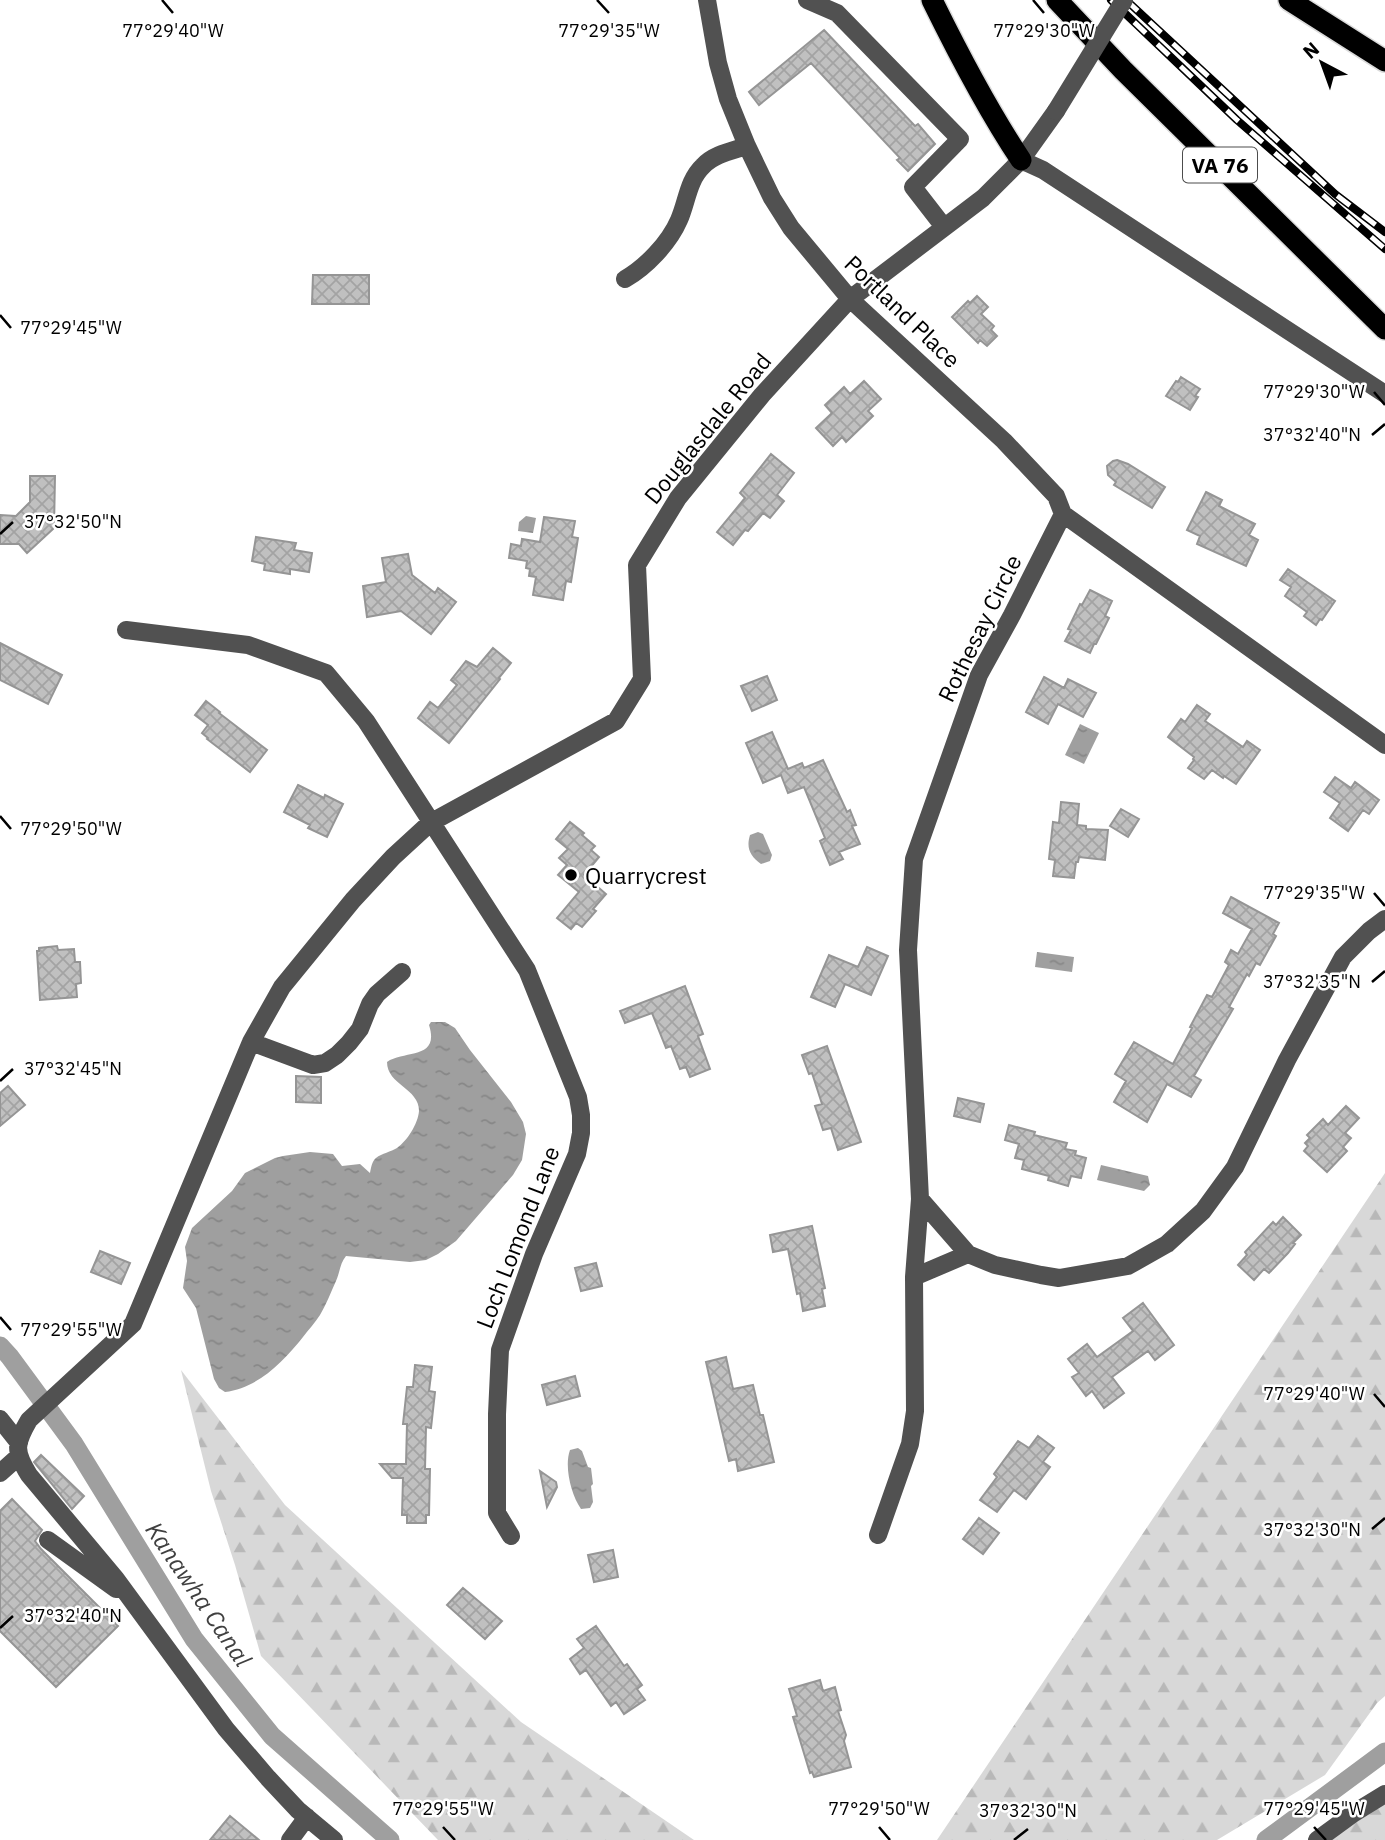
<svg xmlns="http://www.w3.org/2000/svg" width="1385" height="1840" viewBox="0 0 1385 1840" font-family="'IBM Plex Sans',sans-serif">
	<defs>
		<pattern id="forest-firs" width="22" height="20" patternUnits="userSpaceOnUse" patternTransform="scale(1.75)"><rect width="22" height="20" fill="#d8d8d8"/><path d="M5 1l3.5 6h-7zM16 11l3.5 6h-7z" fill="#b8b8b8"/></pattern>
		<pattern id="water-ripples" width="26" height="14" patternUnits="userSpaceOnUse" patternTransform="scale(1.75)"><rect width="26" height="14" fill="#9f9f9f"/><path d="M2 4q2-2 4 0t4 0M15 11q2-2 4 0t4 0" fill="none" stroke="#878787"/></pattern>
		<pattern id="building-cross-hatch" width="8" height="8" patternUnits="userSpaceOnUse" patternTransform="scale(1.75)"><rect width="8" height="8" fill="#c0c0c0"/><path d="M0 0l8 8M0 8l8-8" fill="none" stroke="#a3a3a3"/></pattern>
	</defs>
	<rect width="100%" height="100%" fill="#fff"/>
	<path fill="url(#forest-firs)" d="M1385,1173v523l-8,7 -52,72 -108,65h-280z
		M181,1370l104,135 236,217 173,118h-256l-177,-184 -26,-91 -24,-74z
		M1385,1801v39h-55z"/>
	<path fill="url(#water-ripples)" d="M526,516l10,2 -3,15 -15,-2 1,-9z
		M1080,724l19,9 -15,31 -19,-9z
		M758,832l5,2 9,21 -2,6 -9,3c-11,-8 -15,-16 -11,-29z
		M1037,952l37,5 -2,15 -37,-5z
		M431,1022h14l10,6 15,22 41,52 12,20 3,12 -4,26 -9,15 -57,66 -18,13 -12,6 -16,2 -64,-6c-6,7 -6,16 -10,25 -5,11 -10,24 -16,34 -5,8 -12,15 -17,22 -20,25 -45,51 -78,55l-6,-4 -5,-9 -18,-71 -13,-20 4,-27 -2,-14 7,-19 40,-37 13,-18 30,-15 8,-2 27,-4 23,2 9,12 18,-2 10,9c1,-5 2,-12 6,-15 6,-5 15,-6 21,-10 10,-7 21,-24 22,-37 0,-23 -32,-26 -32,-49 18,-12 53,-2 42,-37z
		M1101,1165l47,11 2,9 -6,6 -47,-11z
		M578,1448l4,3 6,16 3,1 2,16 -2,2 2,16 -3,6 -9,1c-10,-14 -17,-43 -11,-59z"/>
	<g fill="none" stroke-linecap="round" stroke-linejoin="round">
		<path stroke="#9f9f9f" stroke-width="19" d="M0,1346l10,11 64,87 120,195 78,97 118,104
			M1266,1840l119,-88"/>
	</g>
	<path fill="url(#building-cross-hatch)" stroke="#959595" stroke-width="2" d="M824,30l91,96 3,-2 17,20 -27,27 -11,-11 3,-2 -89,-95 -52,42 -10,-13z
		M313,275h56v29h-57z
		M977,296l11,11 -7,7 13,12 -3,4 6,6 -10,10 -7,-6 -2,3 -26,-26 16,-16 2,2z
		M1181,377l19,12 -5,7 3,1 -8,13 -24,-14 10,-15 2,1z
		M864,381l17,18 -13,12 5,5 -27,26 -4,-5 -9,9 -17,-18 16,-15 -7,-8 19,-18 6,7z
		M771,454l23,19 -17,22 7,6 -14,17 -7,-5 -15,18 -3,-1 -12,15 -16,-13 28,-34 -5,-5z
		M1117,460l11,4 37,23 -13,21 -38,-23 2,-3 -8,-7 -1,-9 6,-5z
		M30,476h25l-1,52 -27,25 -8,-9h-19v-29l16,1 14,-14z
		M1206,492l16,8 -3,6 36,18 -6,11 9,5 -12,26 -49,-22 3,-8 -13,-6z
		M544,517l31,4 -3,16 6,1 -7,44 -5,-1 -3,19 -30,-5 3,-18 -7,-1 1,-7 -4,-1 1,-7 -18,-3 2,-14 10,2 1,-7 18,3z
		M256,537l40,6 -2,7 18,3 -3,19 -19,-3v5l-26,-4 1,-6 -13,-3z
		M408,554l4,21 23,18 3,-5 18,14 -25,32 -30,-23 -34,6 -4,-31 23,-4 -4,-24z
		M1288,569l47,32 -13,19 -2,-1 -4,6 -12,-9 3,-4 -22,-16 6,-9 -11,-7z
		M1090,590l22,11 -7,15 4,2 -13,26h-2l-4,9 -25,-12 6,-11 -3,-1 12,-25 2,1z
		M0,643l62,32 -14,29 -48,-24z
		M493,648l18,15 -12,15 1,1 -51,64 -31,-25 12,-16 8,6 19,-23 -6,-5 15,-19 11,6z
		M767,676l10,24 -25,11 -11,-25z
		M1044,677l20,11 4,-9 28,14 -13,24 -25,-13 -10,20 -22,-12z
		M206,701l14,11 -1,1 48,37 -17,22 -43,-33 1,-1 -6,-5 6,-8 -13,-10z
		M1197,705l13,9 -5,7 38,26 4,-6 13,9 -24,34 -12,-8 -1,2 -11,-8 -8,9 -16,-11 6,-8 -1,-1 1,-2 -26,-20 13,-18 4,3z
		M772,732l16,37 14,-6 2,5 19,-8 24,52 3,-2 6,15 -4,1 8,18 -21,8 4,7 -13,6 -10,-24 5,-3 -21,-51 -16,6 -7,-18 -18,8 -17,-40z
		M1335,777l16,11 4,-6 24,18 -10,14 -6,-4 -15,21 -18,-13 10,-15 -16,-11z
		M298,785l26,13 1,-3 18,9 -16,33 -19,-9 2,-3 -26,-13z
		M1061,802l18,2 -2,21 9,1v3l22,1 -3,30 -26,-3 -1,5h-2l-2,16 -21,-2 2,-16 -6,-1 4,-37 6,1z
		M1121,809l18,10 -11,18 -18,-11z
		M570,822l14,11 -2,2 13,11 -4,4 8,7 -15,18 22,19 -13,15 3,2 -14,16 -6,-4 -5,6 -14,-11 22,-26 -21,-17 9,-10 -8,-7 9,-9 -12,-10z
		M1231,897l48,26 -6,11 3,2 -16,29 -4,-2 -7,13 -2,-2 -18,33 4,2 -39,67 7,4 -10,17 -24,-13 -20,38 -33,-20 12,-21 -11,-7 19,-32 39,22 19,-36 -2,-1 17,-32 5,2 17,-32 -4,-3 6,-12 7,4 14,-25 -29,-16z
		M57,946l1,4 16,-1 1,13h5l1,21 -5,1 1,13 -37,3 -3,-49h2v-3z
		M867,947l21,9 -17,39 -26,-11 -10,23 -24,-10 18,-42 29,12z
		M685,986l18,48 -5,2 12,33 -20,8 -4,-10 -6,2 -9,-23 -5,2 -14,-35 -27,10 -5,-12z
		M827,1046l34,96 -23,8 -7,-22 -8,2 -8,-24 7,-2 -10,-31 -3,1 -7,-19z
		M296,1076l25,1v26l-25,-1z
		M8,1086l17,19 -25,21v-33z
		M958,1098l26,6 -4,18 -26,-6z
		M1346,1106l13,12 -14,15 6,5 -8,9 4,4 -20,21 -23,-21 4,-5 -3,-3 5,-5 -3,-3 16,-16 5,6z
		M1009,1125l26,7 -1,3 33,8 -2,6 11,2 -1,4 11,3 -5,20 -10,-2 -3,10 -20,-6 1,-4 -27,-7 2,-9 -9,-2 4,-14 -14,-4z
		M1283,1217l18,18 -8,8 2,1 -7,9 -19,20 -5,-4 -10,11 -16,-15 9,-10 -2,-3 28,-30 3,3z
		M812,1226l13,62 -3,1 3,17 -22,5 -3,-18 -3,1 -9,-45 -15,3 -3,-17z
		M100,1251l30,12 -9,21 -30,-12z
		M596,1263l6,23 -21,5 -6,-23z
		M1143,1303l31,42 -19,15 -7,-9 -36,26 12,16 -20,15 -12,-17 -6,5 -14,-19 7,-4 -11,-14 19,-15 10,13 36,-26 -10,-13z
		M726,1357l7,32 20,-4 7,30h3l11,47 -36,9 -2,-12 -7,2 -23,-99z
		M415,1365l17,2 -3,24 6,1 -4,36 -5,-1 -1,42h5l-1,46h-3v8h-19v-8h-5l1,-37h-11l-12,-14h26l1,-40h-4l4,-37h6z
		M575,1376l5,20 -33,9 -5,-20z
		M1038,1436l16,12 -11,14 7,5 -24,32 -12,-9 -17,22 -17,-12 17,-23 -3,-3 24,-33 11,7z
		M41,1455l43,41 -12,13 -38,-47z
		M540,1471l16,11 1,5 -10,20z
		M12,1499l30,31 -7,11 6,8 77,77 -62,61 -56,-56v-120z
		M979,1518l20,15 -16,21 -20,-15z
		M613,1550l5,27 -24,5 -6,-27z
		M463,1588l39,33 -17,18 -38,-34z
		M596,1626l28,40 3,-2 15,21 -5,4 8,11 -21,14 -8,-12 -5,4 -25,-36 -6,4 -10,-15 14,-11 -7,-9z
		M820,1680l3,11 12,-4 6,23 -3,1 8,24 -2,6 7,26 -37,10 -2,-5 -2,1 -17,-56 4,-1 -8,-27z
		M230,1816l29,24h-49z"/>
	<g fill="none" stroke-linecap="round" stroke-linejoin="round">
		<g stroke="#dbdbdb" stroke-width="24">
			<path id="highway" d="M932,0c27,55 55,109 89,160
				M1057,0l66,70 262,259
				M1289,0l96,61"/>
		</g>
		<path stroke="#515151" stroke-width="18" d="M707,0l11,63 10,36 19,47 25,52 19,30 59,71 154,142 52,55 7,18
			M807,0l30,13 123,126 -47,48 31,40
			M1021,160l22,10 342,224
			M625,279c21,-12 44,-36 54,-59 8,-18 9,-40 24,-54 11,-12 29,-15 44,-20
			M1063,514l322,231
			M126,630l122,15 78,28 40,48 161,249 51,127 3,18v18l-4,21 -43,100 -34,96 -3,64v99l14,23
			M251,1042l62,23 12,-2 12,-8 12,-12 11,-14 10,-25 7,-10 25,-22
			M920,1199l48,55 27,11 46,10 18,3 69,-12 39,-22 36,-33 32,-44 52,-107 56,-103 26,-26 16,-12
			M914,1277l54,-23
			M0,1419l19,24
			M0,1473l18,-16
			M878,1535l32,-91 5,-33 -1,-134 6,-78 -12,-249 6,-91 65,-184 33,-60 51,-101
			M48,1540l68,49
			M290,1840l17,-23
			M334,1840l-36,-30 -30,-32 -42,-49 -110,-150 -87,-104c-15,-24 -14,-31 0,-55l104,-96 118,-282 31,-55 71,-87 40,-43 37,-34 186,-102 26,-42 -5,-114 41,-67 84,-103 88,-96 133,-101 38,-38 35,-49
			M1317,1840l37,-27 31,-19"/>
		<use href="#highway" stroke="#000" stroke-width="21"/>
		<g stroke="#000" stroke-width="8">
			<path id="rail" d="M1111,0l126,120 148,129
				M1126,0l209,194 50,38"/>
		</g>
		<use href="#rail" stroke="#fff" stroke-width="5" stroke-dasharray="16" stroke-linecap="butt"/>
		<path stroke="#515151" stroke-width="18" d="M1056,111l68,-111"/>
	</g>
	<path fill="none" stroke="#000" stroke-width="2.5" d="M162,0l11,13M597,0l12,13M1033,0l11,13M0,315l11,13M1374,392l11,13M1372,435l13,-11M0,534l13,-12M0,816l11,13M1374,893l11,13M1372,982l13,-11M0,1081l13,-12M0,1317l11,13M1374,1394l11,13M1372,1529l13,-11M0,1628l13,-12M443,1827l12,13M879,1827l11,13M1314,1827l12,13M1014,1840l14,-11"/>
	<circle fill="#000" stroke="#fff" stroke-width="2.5" cx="571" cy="875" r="7"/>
	<g text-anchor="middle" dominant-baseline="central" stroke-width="5" stroke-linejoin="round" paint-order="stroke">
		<rect fill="#fff" stroke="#4c4c4c" stroke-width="2" x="1183" y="147.5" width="74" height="35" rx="5"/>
		<g font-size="21" font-weight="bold" fill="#000">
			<text x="1220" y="165">VA 76</text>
		</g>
		<g font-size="23" fill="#000" stroke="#fff">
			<text transform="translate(903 311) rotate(44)">Portland Place</text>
			<text transform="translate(707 428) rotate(-51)">Douglasdale Road</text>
			<text transform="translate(979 628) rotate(-64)">Rothesay Circle</text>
			<text transform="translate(517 1237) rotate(-69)">Loch Lomond Lane</text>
		</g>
		<g font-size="23" fill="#000" stroke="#fff" text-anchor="start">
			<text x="585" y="875">Quarrycrest</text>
		</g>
		<g font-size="24" font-style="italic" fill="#404040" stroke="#fff">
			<text transform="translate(199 1594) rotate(56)">Kanawha Canal</text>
		</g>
	</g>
	<g font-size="18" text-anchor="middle" fill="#000" stroke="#fff" stroke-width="5" stroke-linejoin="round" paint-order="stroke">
		<text x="173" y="37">77°29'40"W</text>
		<text x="609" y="37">77°29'35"W</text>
		<text x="1044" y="37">77°29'30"W</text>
		<text x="71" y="334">77°29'45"W</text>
		<text x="1314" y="398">77°29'30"W</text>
		<text x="1312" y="441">37°32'40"N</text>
		<text x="73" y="528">37°32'50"N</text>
		<text x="71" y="835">77°29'50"W</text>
		<text x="1314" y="899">77°29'35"W</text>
		<text x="1312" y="988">37°32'35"N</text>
		<text x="73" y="1075">37°32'45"N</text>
		<text x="71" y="1336">77°29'55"W</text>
		<text x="1314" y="1400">77°29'40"W</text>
		<text x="1312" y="1536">37°32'30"N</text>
		<text x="73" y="1622">37°32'40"N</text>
		<text x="443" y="1815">77°29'55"W</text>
		<text x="879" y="1815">77°29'50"W</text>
		<text x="1314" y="1815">77°29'45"W</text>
		<text x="1028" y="1817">37°32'30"N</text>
	</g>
	<g transform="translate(1322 63) rotate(319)" stroke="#ffffff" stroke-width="5" paint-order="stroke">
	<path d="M0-5L12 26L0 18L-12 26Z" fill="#000000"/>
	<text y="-10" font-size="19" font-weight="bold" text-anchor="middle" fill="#000000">N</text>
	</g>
</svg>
